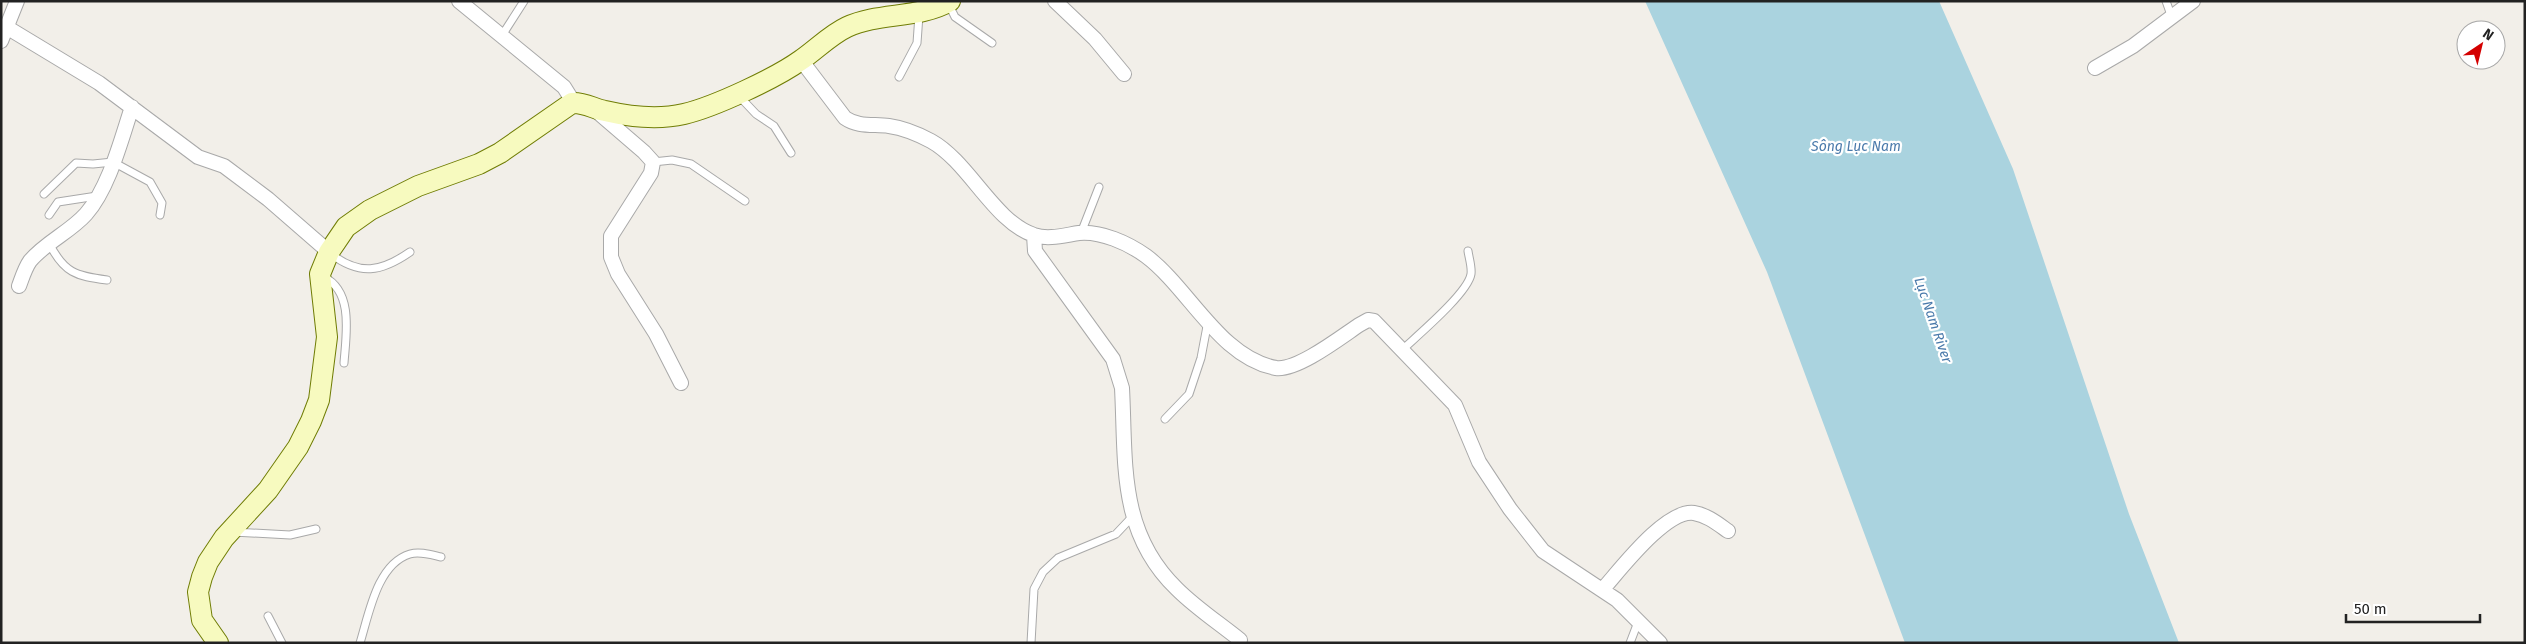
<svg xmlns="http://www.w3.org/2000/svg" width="2526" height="644" viewBox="0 0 2526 644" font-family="'Fira Sans',sans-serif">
	<rect width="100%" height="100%" fill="#f2efe9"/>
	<path fill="#aad3df" d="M1645,1h294l74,168 116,345 50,129h-274l-138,-371z"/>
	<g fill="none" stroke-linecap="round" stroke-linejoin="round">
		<g stroke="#a9a9a9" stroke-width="9">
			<path id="lane" d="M2166,1l6,17
				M948,3l7,14 37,26
				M501,37l23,-36
				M899,77l18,-34 2,-28
				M739,96l17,18 18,12 17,27
				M653,162l19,-2 19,4 54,37
				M44,194l32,-31 17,1 20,-2 37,20 12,21 -2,12
				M49,215l9,-13 39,-6
				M1081,233l18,-46
				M49,243c15,30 27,33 58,37
				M331,254c29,22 50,18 79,-2
				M324,277c30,15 22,58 20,86
				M1402,350c16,-15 66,-57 69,-76 1,-7 -2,-16 -3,-23
				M1165,419l24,-25 12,-36 7,-37
				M233,532l57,3 26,-6
				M268,616l14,27
				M360,643c9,-29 17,-79 50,-89 10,-3 22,1 31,3
				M1031,643l3,-54 9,-17 15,-14 58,-24 17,-18
				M1630,643l8,-21"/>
		</g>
		<g stroke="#a9a9a9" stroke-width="16">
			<path id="street" d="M459,1l105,86 10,16
				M1055,1l40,38 29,35
				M8,28l91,55 99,74 26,9 44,33 61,53
				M1,41l16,-40
				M801,60l44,58c13,9 28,6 44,8 14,2 29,8 42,15 38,21 63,81 103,94 14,5 31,0 45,-2 22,-2 49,10 67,23 43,32 74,102 130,112 21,3 65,-31 83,-43l9,-5 6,1 81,84 24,57 31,47 33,42 74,49 43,43
				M2095,68l38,-22 60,-45
				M594,109l50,43 9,10 -2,11 -40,63v21l7,17 38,60 25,49
				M1034,235l1,16 78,108 9,29c4,75 -4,144 55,201 19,19 42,34 63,51
				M19,286c3,-8 6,-18 11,-25 16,-19 40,-29 56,-47 23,-26 35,-74 46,-107
				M1603,589c17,-19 63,-80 91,-76 13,2 24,11 34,18"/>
		</g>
		<g stroke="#707d05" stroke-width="22">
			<path id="secondary" d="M218,643l-16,-23 -4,-28 4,-15 6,-15 16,-24 44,-48 30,-43 13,-26 8,-21 8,-63 -7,-63 9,-22 17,-25 24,-17 48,-24 61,-22 21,-11 72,-50c12,-1 22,6 33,8 26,6 53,9 79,3 30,-7 92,-36 117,-54 16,-11 29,-25 46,-33 32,-15 72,-8 103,-26"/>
		</g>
		<use href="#lane" stroke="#fff" stroke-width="7"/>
		<use href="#street" stroke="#fff" stroke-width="14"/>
		<use href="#secondary" stroke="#f7fabf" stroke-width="20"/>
	</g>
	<g text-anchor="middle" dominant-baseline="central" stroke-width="4.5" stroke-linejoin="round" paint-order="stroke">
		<g font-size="14" font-style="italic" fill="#4a7aab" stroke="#fff">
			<text x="1856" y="146">Sông Lục Nam</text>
			<text transform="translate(1933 320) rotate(71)">Lục Nam River</text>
		</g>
	</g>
	<rect width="2526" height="644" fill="none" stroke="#222222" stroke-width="5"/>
	<g transform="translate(2481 45) rotate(35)"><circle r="24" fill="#ffffff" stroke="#a7a7a7"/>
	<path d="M0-4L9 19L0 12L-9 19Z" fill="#d40000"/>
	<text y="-8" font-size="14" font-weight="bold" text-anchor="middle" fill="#222222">N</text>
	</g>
	<path d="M2346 614v8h134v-8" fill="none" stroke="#222222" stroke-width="2.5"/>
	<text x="2354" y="614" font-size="15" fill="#222222" stroke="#ffffff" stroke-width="4" paint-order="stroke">50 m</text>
</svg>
